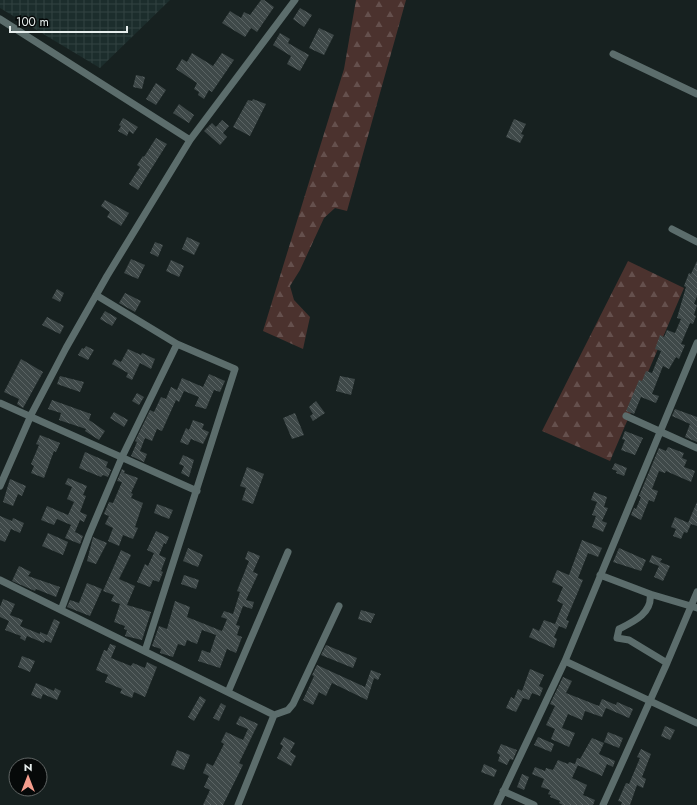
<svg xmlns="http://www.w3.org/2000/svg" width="697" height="805" viewBox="0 0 697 805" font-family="Jost,sans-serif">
	<defs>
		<pattern id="industrial-grid" width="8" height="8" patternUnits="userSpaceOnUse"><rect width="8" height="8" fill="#1c2d2c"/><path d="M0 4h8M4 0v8" fill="none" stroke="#324241"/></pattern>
		<pattern id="forest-firs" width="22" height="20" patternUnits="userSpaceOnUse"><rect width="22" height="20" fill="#4b322e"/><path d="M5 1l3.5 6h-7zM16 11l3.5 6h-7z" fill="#65504d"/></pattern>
		<pattern id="building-back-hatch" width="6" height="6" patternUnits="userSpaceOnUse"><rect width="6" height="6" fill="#3f4949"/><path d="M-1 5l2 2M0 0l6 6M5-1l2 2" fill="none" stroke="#5b6464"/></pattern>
	</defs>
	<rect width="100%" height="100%" fill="#172120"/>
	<path fill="url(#industrial-grid)" d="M0,0h170l-70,68 -100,-60z"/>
	<path fill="url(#forest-firs)" d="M356,0h50l-59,211 -12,-3 -11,10 -24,52 -10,16 4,14 16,17 -7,32 -40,-18 81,-262z
		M628,261l56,27 -74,173 -68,-30z"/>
	<path fill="url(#building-back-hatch)" d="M261,0h3l10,7 -17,25 -6,-4 -6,9 -23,-14 8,-12 11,7 3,-6 6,3z
		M300,8l12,7 -8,12 -11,-8z
		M319,28l15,7 -10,20 -15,-7z
		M280,33l10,6 -2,4 21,12 -9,16 -13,-7 4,-8 -18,-11z
		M192,53l21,13 9,-13 12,7 -22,32 -3,-2 -5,9 -6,-4 1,-3 -5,-3 3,-6 -21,-14 6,-10 5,3z
		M136,75l9,2 -3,12 -9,-2z
		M156,83l10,7 -10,15 -10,-6z
		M253,99l13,5 -16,32 -17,-9 15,-27 4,1z
		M179,104l15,11 -5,8 -16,-10z
		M123,118l15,9 -5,7 -4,-3 -2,5 -9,-5 3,-5 -2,-1z
		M514,119l12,5 -5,10 3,1 -4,8 -14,-6z
		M222,120l7,6 -6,7 4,4 -7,8 -16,-14 8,-8 4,4z
		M156,138l11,6 -29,46 -9,-6 11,-17 -3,-2 6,-9 1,1z
		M105,200l24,13 -8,13 -14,-9 3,-5 -9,-6z
		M187,237l13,6 -6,12 -12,-6z
		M155,242l8,3 -5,12 -8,-4z
		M131,259l14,6 -7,14 -14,-6z
		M171,260l13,6 -5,11 -13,-6z
		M697,261v35l-3,8 3,1 -3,10 2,1 -3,8 -3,-1 -9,21 4,1 -6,14 -3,-2 -7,12 -6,-3 -11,28 7,2 -3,7 -15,-6 -7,17 -8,-3 13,-31 3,1 4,-10 6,2 9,-22 -6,-2 5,-14 4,2 3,-7 8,3 6,-14 -4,-1 9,-31 -2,-1 5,-13 2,1z
		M57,289l7,4 -4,9 -8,-4z
		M125,293l16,8 -6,11 -16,-9z
		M105,311l12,7 -5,8 -12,-7z
		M47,317l17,9 -4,8 -18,-9z
		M86,346l8,4 -6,10 -10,-5 4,-7 2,1z
		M128,349l13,6 1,-2 13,6 -4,10 -11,-6 -8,17 -6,-3 2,-4 -16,-9 3,-5 6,3z
		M21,359l22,13 -20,36 -6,-4 2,-5 -15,-7z
		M209,374l16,7 -5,11 -6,-2 -8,19 -11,-3 4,-9 -15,-6 -5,11 -3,-2 -14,31 -5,-2 -5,12 -7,-3 -5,13 7,3 -3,8 -13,-6 6,-14 -2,-1 15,-31 4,2 7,-15 5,2 5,-12 6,3 5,-12 21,9z
		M60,376l24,6 -4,10 -23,-8z
		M340,376l15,3 -4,16 -15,-4z
		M137,393l7,4 -5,8 -7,-4z
		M52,400l39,14 -2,6 16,11 -6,9 -14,-9 1,-2 -27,-9 2,-7 -13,-4z
		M316,401l9,12 -12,8 -3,-5 3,-2 -4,-7z
		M675,409l22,8v25l-12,-5 5,-13 -18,-8z
		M114,412l14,8 -4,7 -14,-9z
		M295,413l9,22 -12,4 -9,-21z
		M193,420l11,4 -2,5 7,3 -6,12 -12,-5 -3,6 -8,-3 6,-14 3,2z
		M625,431l18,7 -8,17 -14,-5 4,-10 -3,-1z
		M40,435l20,8 -4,9 -2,-1 -10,27 -13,-5 3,-7 -3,-2 8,-19 -3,-1z
		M668,447l16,6 -2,5 5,2 -3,7 11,4 -4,11 -25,-11 -1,2 -6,-2 -7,18 6,2 -4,11 -5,-2 -8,20 -10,-5 3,-7 2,1 5,-12 -2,-1 20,-48 7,3z
		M85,452l23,10 -2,5 5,3 -3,7 -5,-2 -2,2 -22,-9z
		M183,455l11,5 -5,17 -8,-4 3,-7 -5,-2z
		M615,463l12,5 -3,8 -8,-3 1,-2 -5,-2z
		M247,467l17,7 -11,30 -11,-4 4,-12 -6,-2z
		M122,469l3,2 -1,2 14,5 -7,15 2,1 -2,4 12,5 -8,24 3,1 -5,11 -10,-4 -4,11 -11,-5 5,-13 -8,-4 4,-8 -5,-2 5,-12 4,1 9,-21 -5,-1z
		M68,478l19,8 -4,9 3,1 -6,16 7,3 -3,7 -4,-2 -5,12 8,4 -3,8 -15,-6 6,-13 -14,-6 -3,6 -13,-5 6,-14 21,9 6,-13 -7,-3 5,-12 -7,-3z
		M10,479l16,7 -4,10 -4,-2 -5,12 -10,-4z
		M594,492l13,5 -3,10 4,1 -6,13 5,2 -4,9 -11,-5 4,-11 -4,-1 5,-13 -6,-2z
		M697,502v24l-9,-3z
		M157,504l16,6 -4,9 -15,-6z
		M0,516l12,5 1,-3 11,5 -4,10 -9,-4 -6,13 -5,-2z
		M675,517l16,7 -4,9 -3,-1 -3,7 -8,-3 3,-7 -5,-2z
		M156,531l13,6 -3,7 -2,-1 -5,12 7,3 -5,13 2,1 -4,10 -6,-2 -3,7 -13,-5 8,-18 3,2 6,-13 4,2 -11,-5z
		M48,533l20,9 -5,13 -21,-9z
		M93,537l14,6 -11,21 -9,-3z
		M582,540l20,8 -4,9 -10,-4 -10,25 5,2 -17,40 3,1 -3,8 -7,-3 -5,11 3,2 -3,9 -25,-11 4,-9 6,3 5,-11 11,4 8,-20 -6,-3 6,-14 -11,-5 5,-12 12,5z
		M188,548l15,7 -5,12 -15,-6z
		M619,548l27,12 -5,11 -28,-9z
		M121,550l10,5 -12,24 16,7 -8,19 24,7 -9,28 -17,-4 2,-6 -3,-1 1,-3 -11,-4 6,-18 -9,-3 3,-6 -11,-4z
		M248,551l12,5 -7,16 5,2 -12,26 8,2 -2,7 -9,-3 -7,19 4,1 -3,9 5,2 -6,16 -9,-4 -7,19 -22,-7 4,-11 8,3 6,-18 -14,-5 -5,14 -10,-4 -2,6 -7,-2 -5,13 -13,-4 1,-4 -9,-3 7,-20 8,3 8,-28 15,6 -3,10 35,14 5,-12 -6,-2 3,-6 9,3 7,-22 -3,-1 12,-30 -4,-2z
		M652,555l10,4 -2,3 10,4 -7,15 -9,-4 5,-11 -10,-4z
		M19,566l12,6 -3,4 32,11 -4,10 -20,-8 -1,2 -23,-10z
		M184,575l15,5 -3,9 -15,-5z
		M87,583l15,6 -12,27 -23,-9 3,-7 9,3z
		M3,599l12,5 -5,11 13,5 -3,6 20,8v-2l7,3 -3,8 -17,-7 -2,5 -5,-3 1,-2 -16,-6 4,-9 -9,-4v-10z
		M361,610l14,4 -4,9 -13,-4z
		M54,619l6,3 -9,21 -6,-3z
		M110,644l6,2 -5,12 20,8 2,-3 12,5 2,-6 10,5 -12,30 -11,-5 -2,6 -12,-5 2,-4 -17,-7 3,-7 -12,-5 8,-20 3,1z
		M326,645l31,13 -4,10 -32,-13z
		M22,656l13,5 -5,11 -12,-5z
		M317,665l48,22 6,-17 10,4 -3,6 -4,-2 -7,22 -35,-17 -6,13 -7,-4 -6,13 -10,-5 11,-24 -2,-1z
		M530,669l14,6 -5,11 4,2 -3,8 -8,-3 -3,7 -6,-2 -7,14 -10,-4 5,-11 3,2 4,-10 4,2z
		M563,677l9,4 -6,12 33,13 3,-7 14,6 1,-3 16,7 -4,9 -23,-10 -4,9 -17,-6 -3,9 -14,-6 -6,14 13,5 -6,14 -18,-8 4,-10 -9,-4 9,-19 -5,-2z
		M36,683l18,8 1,-3 6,3 -4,9 -14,-6 -2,5 -10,-4z
		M200,696l6,4 -12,21 -6,-4z
		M221,703l5,3 -7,15 -6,-3z
		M240,716l18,8 -19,39 4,2 -20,40h-20l7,-15 -6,-3 5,-11 -6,-3 4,-10 6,3 11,-22 -3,-2 5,-10 17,8 5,-11 -12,-5z
		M665,726l10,4 -5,10 -9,-4z
		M608,732l15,6 -4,10 -15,-6z
		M284,737l11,6 -5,9 6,4 -5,10 -14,-8 6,-12 -3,-2z
		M538,737l16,7 -3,8 -17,-7z
		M592,738l12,5 -5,11 16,7 -2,6 -6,-3 -5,12 -27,-12 2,-6 3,1z
		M501,744l16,6 -4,10 -3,-1 -3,6 -9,-4 2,-6 -3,-2z
		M641,749l10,5 -9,23 4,2 -3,9 -6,-3 -7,20h-9l1,-3 -4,-1 8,-18 3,1 11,-26 -3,-1z
		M177,750l13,5 -6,15 -13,-5z
		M558,760l10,4 1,-2 9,3 -6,13 15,7 -4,10 12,5 -2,5h-30l-4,-2 1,-2 -10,-4 1,-2 -3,-1 2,-4 -9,-3 3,-8 -12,-5 3,-7 10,4 1,-3 7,2z
		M484,764l13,6 -3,7 -13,-5z
		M522,774l7,3 -5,13 -7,-3z"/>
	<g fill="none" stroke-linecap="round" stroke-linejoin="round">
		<path stroke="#5c6d6c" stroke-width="7" d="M0,19l190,121
			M613,54l84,40
			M672,229l25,13
			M96,295l81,49 58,25 -90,282
			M0,403l197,88
			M626,416l71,32
			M0,486l32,-73 34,-65 41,-72 83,-136 105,-140
			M600,575l50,19 47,14
			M0,580l274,135 -36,90
			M650,594c3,19 -17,28 -31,35l-2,9 12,2 38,23
			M61,610l28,-75 33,-78 55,-113
			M565,661l132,62
			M228,692l60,-140
			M274,715l14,-5 5,-6 46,-98
			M503,791l31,14
			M497,805l68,-144 132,-318
			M603,805l64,-142 30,-71"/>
	</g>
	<g transform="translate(28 777)"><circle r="19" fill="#060909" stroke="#606564"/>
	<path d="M0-3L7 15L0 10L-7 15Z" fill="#f59d8d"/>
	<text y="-6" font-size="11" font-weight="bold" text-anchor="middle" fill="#e7eeed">N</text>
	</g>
	<path d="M10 26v6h117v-6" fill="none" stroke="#e7eeed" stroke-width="2"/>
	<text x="16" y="26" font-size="12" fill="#e7eeed" stroke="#060909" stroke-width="3" paint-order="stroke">100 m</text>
</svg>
